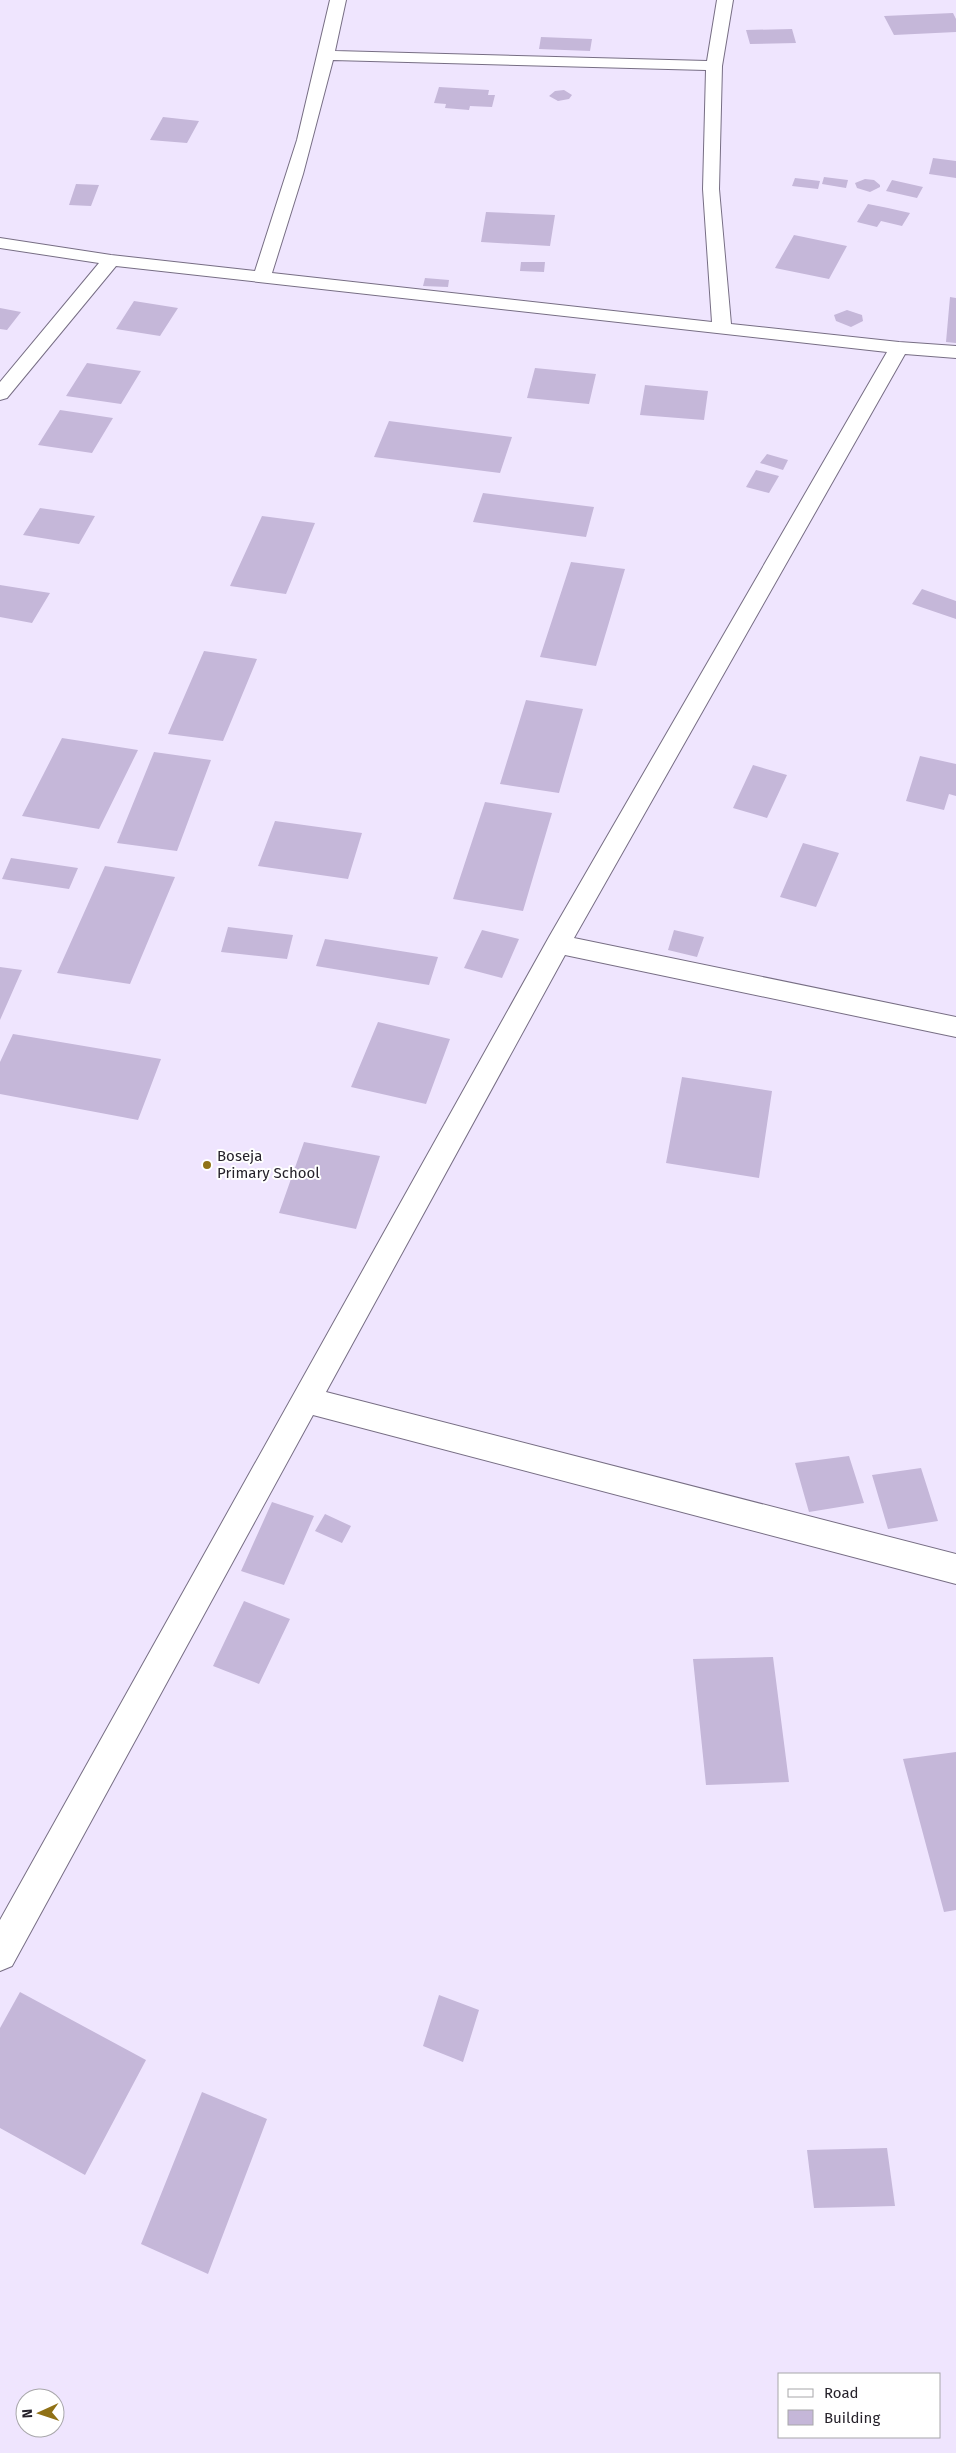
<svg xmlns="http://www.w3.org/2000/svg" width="956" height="2453" viewBox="0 0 956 2453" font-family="'Fira Sans',sans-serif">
	<rect width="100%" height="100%" fill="#efe5fe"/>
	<path fill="#c5b7d9" d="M953,13l3,6v13l-62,3 -10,-19z
		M792,29l4,14 -46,1 -4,-14z
		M541,37l51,2 -2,12 -51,-2z
		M439,87l50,3 -1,5h7l-3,12 -22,-1 -1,4 -24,-2 1,-4 -12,-1z
		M564,90l8,5 -3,4 -11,2 -9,-5 6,-5z
		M163,117l36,4 -12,22 -37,-3z
		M933,158l23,3v17l-27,-4z
		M824,177l24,3 -2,8 -24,-4z
		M795,178l25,3 -2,8 -26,-3z
		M865,179l9,1 6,5v2l-10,5 -13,-4 -2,-5z
		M892,180l31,7 -6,11 -31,-7z
		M76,184l23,1 -8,21 -22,-1z
		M868,204l20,4 22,5 -8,13 -21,-5 -4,6 -20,-5z
		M486,212l69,3 -5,31 -69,-4z
		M794,235l53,11 -18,33 -54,-11z
		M521,262h24l-1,10 -24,-1z
		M425,278l24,2 -1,7 -25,-1z
		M950,297l6,1v45l-10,-1z
		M134,301l44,7 -18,28 -44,-7z
		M0,308l21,4 -14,18 -7,-1z
		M847,310l15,5 1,6 -12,6 -15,-6 -2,-6z
		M87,363l54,8 -20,33 -55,-8z
		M535,368l61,6 -7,30 -62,-6z
		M645,385l63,6 -4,29 -64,-5z
		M60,410l53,8 -21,35 -54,-8z
		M389,421l123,16 -12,36 -126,-16z
		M767,454l21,6 -5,10 -23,-7z
		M756,470l23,6 -10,17 -23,-6z
		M483,493l111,14 -8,30 -113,-15z
		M40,508l55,8 -16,28 -56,-9z
		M262,516l53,7 -29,71 -56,-8z
		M571,562l54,7 -29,97 -56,-9z
		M0,585l50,8 -18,30 -32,-6z
		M922,589l34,12v18l-44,-15z
		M204,651l53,8 -34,82 -55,-7z
		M526,700l57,9 -24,84 -59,-9z
		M62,738l76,12 -39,79 -77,-13z
		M154,752l57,8 -34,91 -60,-8z
		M920,756l36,8v32l-7,-2 -5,16 -38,-9z
		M753,765l34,10 -20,43 -34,-10z
		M485,802l67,11 -29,98 -70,-12z
		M275,821l87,12 -14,46 -90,-13z
		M803,843l36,10 -23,54 -36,-10z
		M11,858l67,10 -9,21 -67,-10z
		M105,866l70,11 -45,107 -73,-11z
		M228,927l65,8 -6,24 -66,-7z
		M482,930l37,9 -17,39 -38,-10z
		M674,930l30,7 -7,20 -29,-7z
		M325,939l113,18 -9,28 -113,-19z
		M0,967l22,3 -22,50z
		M378,1022l72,17 -24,65 -75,-17z
		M13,1034l148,25 -23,61 -138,-26v-32z
		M682,1077l90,14 -13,87 -93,-15z
		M304,1142l76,14 -24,73 -77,-16z
		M849,1456l15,47 -55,9 -14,-49z
		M921,1468l17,53 -50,8 -16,-54z
		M272,1502l42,14 -30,69 -43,-14z
		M325,1514l26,12 -9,17 -27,-12z
		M244,1601l46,18 -31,65 -46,-18z
		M773,1657l16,125 -83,3 -13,-126z
		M956,1752v158l-12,2 -41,-153z
		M20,1992l126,68 -61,115 -85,-47v-100z
		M439,1995l40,15 -16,52 -40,-16z
		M202,2092l65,27 -59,155 -67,-30z
		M887,2148l8,58 -81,2 -7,-58z"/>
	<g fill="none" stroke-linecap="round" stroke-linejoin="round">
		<g stroke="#776e84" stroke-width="2">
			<path id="minor" d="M330,0h16l-11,51 372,10 10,-61h16l-11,66 -3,123 12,135 168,18 57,4v12l-51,-4 -331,584 382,79v20l-391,-82 -239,437 630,162v30l-643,-169 -301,551 -12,5v-51l549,-983 338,-585 -771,-86 -109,132 -7,2v-18l99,-119 -99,-15v-10l111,17 144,16 42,-131zM333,60l373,10 -3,119 9,133 -440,-49 31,-99z"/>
		</g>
		<use href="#minor" fill="#fff" fill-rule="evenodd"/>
	</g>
	<circle fill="#907116" stroke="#fff" stroke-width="2" cx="207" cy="1165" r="5"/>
	<g text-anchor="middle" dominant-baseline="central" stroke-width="4" stroke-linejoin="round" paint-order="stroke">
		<g font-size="15" fill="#26222b" stroke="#fff" text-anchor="start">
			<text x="217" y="1156">Boseja<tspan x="217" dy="17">Primary School</tspan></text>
		</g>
	</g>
	<rect x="778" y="2373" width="162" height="65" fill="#ffffff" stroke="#a8a7aa"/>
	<rect x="788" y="2389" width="25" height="8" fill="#ffffff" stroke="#a8a7aa"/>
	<text x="824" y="2398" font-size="15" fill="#26222b">Road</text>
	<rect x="788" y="2410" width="25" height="15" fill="#c5b7d9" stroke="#a8a7aa"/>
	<text x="824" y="2423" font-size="15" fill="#26222b">Building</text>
	<g transform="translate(40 2413) rotate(267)"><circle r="24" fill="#ffffff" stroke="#a8a7aa"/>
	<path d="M0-4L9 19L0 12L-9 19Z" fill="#907116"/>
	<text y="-8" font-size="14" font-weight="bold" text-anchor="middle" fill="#26222b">N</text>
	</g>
</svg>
